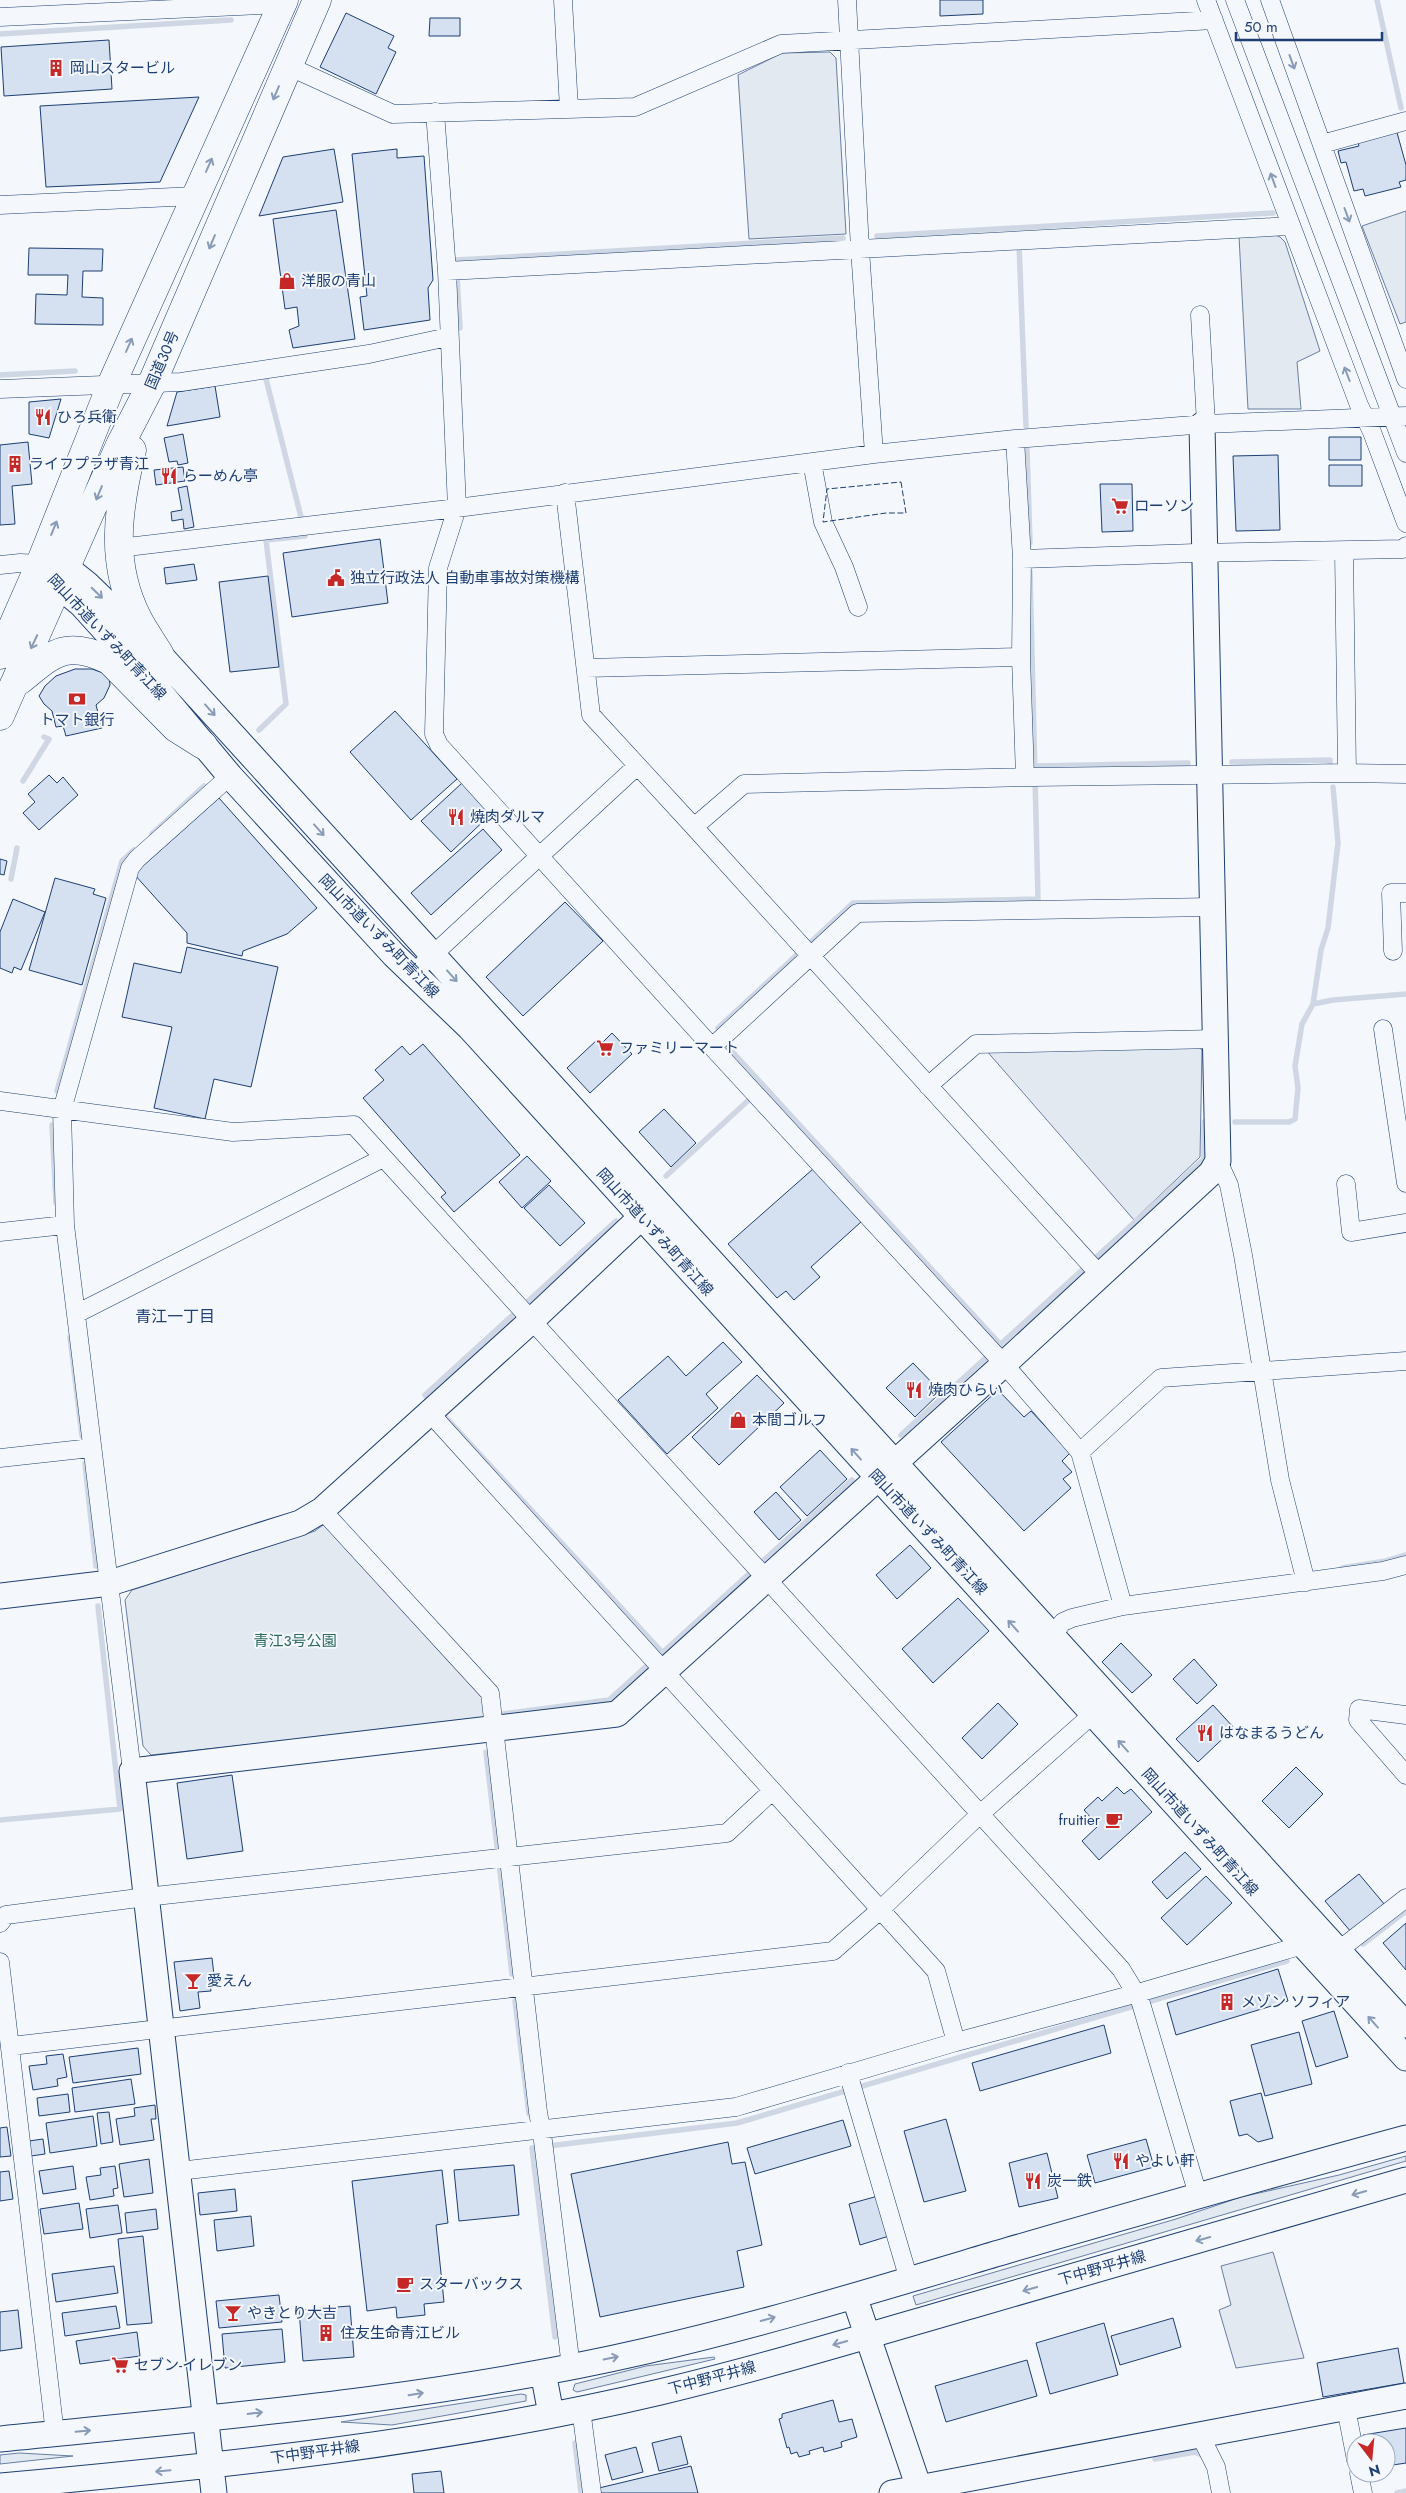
<svg xmlns="http://www.w3.org/2000/svg" width="1406" height="2493" viewBox="0 0 1406 2493" font-family="Jost,'Noto Sans JP',sans-serif">
	<rect width="100%" height="100%" fill="#f4f7fb"/>
	<path fill="#e3e9f0" stroke="#687fa3" d="M830,52l6,6 10,176 -97,5 -11,-164 44,-22z
		M1406,211v111l-6,2 -38,-98z
		M1273,234l7,3 5,5 35,109 -23,11 4,47h-53l-9,-173z
		M1196,1045l6,5 -2,107 -66,63 -149,-171z
		M323,1525l7,2 154,168 3,15 -6,10 -330,35 -8,-9 -18,-146 7,-10 183,-59z
		M1406,2156v5l-490,144 -3,-9 263,-77 65,-22 98,-22z
		M1273,2252l31,106 -68,10 -17,-58 12,-5 -10,-39z
		M714,2357l1,2 -138,33 -4,-2 2,-6 71,-18z
		M521,2394l5,1v6l-134,24 -51,-3z
		M19,2453l54,3 -73,8v-9z"/>
	<g fill="none" stroke-linecap="round" stroke-linejoin="round">
		<path stroke="#cfd7e4" stroke-width="5.5" d="M1377,0l24,108
			M0,34l231,-14
			M877,236l396,-23
			M1019,243l7,183
			M456,329l4,-1 -4,-68 387,-22
			M0,375l75,-4
			M266,379l36,142
			M1027,450l3,93
			M259,730l27,-26 -20,-164 39,-4v-2
			M1232,762l98,-2v3
			M1035,766l153,-3
			M23,781l26,-42 -5,-2
			M152,834l52,-48
			M11,879l6,-31
			M1313,1004l20,-4 73,-6
			M718,1028l135,-125 185,-4 -8,-327
			M729,1048l271,296
			M57,1091l65,-230 12,-11
			M1235,1122h54l6,-3 3,-31 -3,-22 7,-42 11,-20 8,-54 7,-22 10,-85 -5,-56
			M52,1125l4,78
			M666,1176l87,-80
			M70,1337l12,99
			M432,1402l-7,-7 191,-174
			M440,1411l222,241
			M901,1435l303,-276v-37h2
			M85,1464l11,102
			M1342,1568l44,-7 20,-6
			M661,1654l191,-174
			M503,1714l106,-14 43,-39
			M486,1752l26,222
			M0,1820l120,-11 -22,-203
			M1363,1944l43,-33
			M515,2001l14,113
			M555,2337l-23,-189 205,-25 550,-162
			M575,2443l6,50
			M1155,2459l40,-7 9,4
			M1397,2493l9,-2"/>
	</g>
	<path fill="#d5e0f0" stroke="#1d3f73" d="M940,0h43v14l-43,2z
		M346,13l48,23 -6,12 8,4 -20,42 -56,-27z
		M430,18h30v18h-31z
		M109,40l3,49 -108,7 -3,-49z
		M199,97l-39,85 -114,5 -6,-81z
		M1396,129l10,36v15l-7,2 2,5 -36,9 -2,-7 -9,2 -8,-29 -5,1 -3,-12 21,-5 -2,-6z
		M334,149l9,53 -84,14 24,-59z
		M397,149v9l27,-2 9,124 -5,8 2,32 -66,10 -4,-33 7,-1 -15,-142z
		M336,210l19,129 -62,9 -4,-18 10,-4 -2,-19 -12,2 -12,-90z
		M29,248l74,1 -1,22h-19l-1,26 21,1v27l-68,-1 1,-30 31,1 1,-20h-40z
		M215,386l5,31 -53,9 10,-34z
		M61,399l-12,39 -20,-4v-32z
		M183,434l5,29 -10,2 -1,-4 -8,1 -5,-24z
		M1329,437h32v23h-32z
		M28,442l4,42 -20,2 3,38 -15,1v-80z
		M1278,455l2,75 -44,1 -3,-75z
		M1329,465h33v21h-33z
		M183,467l2,14 -29,4 -2,-15z
		M1100,484h32l1,47 -31,1z
		M187,486l7,41 -10,2 -1,-10 -11,2 -1,-9 11,-2 -4,-22z
		M380,539l8,64 -96,14 -9,-64z
		M194,564l3,16 -31,4 -2,-16z
		M268,576l11,91 -49,5 -11,-90z
		M75,669h17l11,4 6,4 1,8 -6,13 -8,7 6,23 -36,8 -3,-10 -7,1 -4,-16 -8,-7 -5,-8 6,-10 11,-10z
		M395,711l62,68 -46,41 -61,-68z
		M49,775l8,8 6,-6 15,18 -39,35 -16,-17 12,-11 -7,-8z
		M462,783l29,31 -40,38 -30,-31z
		M219,798l98,110 -30,26 -44,17 -1,5 -55,-13v-10l-53,-59z
		M483,829l19,21 -71,65 -20,-22z
		M0,859l7,2 -3,14 -4,-1z
		M55,878l40,11 -2,5 13,4 -24,87 -53,-15z
		M13,899l32,13 -24,58 -7,-3 -2,6 -12,-5v-36z
		M565,902l38,39 -80,75 -37,-39z
		M187,947l91,20 -27,120 -37,-8 -9,40 -51,-11 18,-81 -50,-10 12,-54 47,10z
		M612,1033l20,21 -42,39 -23,-25 31,-29 4,4z
		M423,1044l97,111 -66,57 -13,-15 5,-4 -83,-95 21,-18 -9,-10 27,-24 8,9z
		M664,1109l32,34 -25,24 -32,-35z
		M527,1156l24,25 -29,27 -23,-26z
		M813,1169l48,53 -50,45 9,10 -26,23 -8,-9 -9,7 -49,-54z
		M549,1185l36,38 -25,23 -36,-38z
		M723,1342l19,20 -36,32 12,14 -51,46 -49,-54 50,-44 18,20z
		M913,1363l28,29 -26,25 -29,-29z
		M757,1375l27,28 -65,62 -27,-28z
		M998,1390l26,27 7,-6 39,42 -8,8 10,11 -9,7 8,9 -47,43 -83,-89z
		M820,1450l27,29 -40,37 -27,-29z
		M776,1492l25,28 -22,20 -25,-28z
		M910,1545l21,23 -34,31 -21,-24z
		M958,1598l31,33 -56,52 -31,-34z
		M1121,1643l31,32 -20,18 -30,-31z
		M1194,1659l23,26 -20,19 -24,-25z
		M998,1703l20,21 -36,35 -20,-21z
		M1213,1705l21,23 -36,34 -22,-23z
		M1296,1767l27,27 -34,34 -27,-27z
		M232,1775l11,76 -56,8 -10,-76z
		M1117,1787l7,7 7,-5 21,23 -53,48 -17,-19 16,-15 -14,-16 14,-13 4,4z
		M1185,1852l16,17 -34,30 -15,-17z
		M1359,1874l26,31 -34,27 -26,-31z
		M1206,1876l26,27 -45,42 -26,-27z
		M1406,1923v47l-23,-27z
		M212,1958l2,17h-5l2,16 -13,1 2,16 -20,3 -6,-49z
		M1278,1969l10,32 -112,34 -9,-32z
		M1334,2011l14,46 -32,10 -14,-46z
		M1104,2025l7,28 -131,38 -8,-28z
		M1299,2032l13,52 -47,12 -14,-51z
		M138,2048l3,26 -68,9 -4,-26z
		M63,2054l4,23 -10,2 1,7 -25,4 -4,-24 18,-2 -1,-8z
		M131,2079l4,25 -60,8 -3,-24z
		M1261,2093l12,45 -15,4 -11,-8 -8,2 -9,-35z
		M68,2094l2,18 -31,4 -2,-18z
		M155,2105l1,14h-5l3,21 -34,5 -4,-26 19,-3 -1,-8z
		M109,2112l4,30 -12,2 -4,-31z
		M93,2116l4,30 -47,7 -4,-30z
		M946,2119l20,72 -42,11 -20,-71z
		M843,2120l8,26 -96,28 -8,-26z
		M7,2127l4,29 -11,1v-29z
		M43,2139l2,15 -14,2 -2,-15z
		M1146,2139l8,28 -59,16 -8,-28z
		M728,2142l4,22 13,-2 17,83 -25,6 7,36 -144,30 -29,-143z
		M1047,2153l11,45 -39,9 -10,-44z
		M149,2159l4,34 -29,4 -5,-33z
		M514,2165l5,50 -60,6 -5,-51z
		M73,2166l3,23 -33,5 -4,-23z
		M115,2166l3,22 -5,1 1,7 -24,4 -4,-23 15,-2 -1,-7z
		M442,2170l6,53 -12,2 8,77 -20,2 1,11 -28,3 -1,-11 -29,4 -15,-130z
		M9,2171l4,28 -13,2v-29z
		M235,2189l2,22 -37,4 -2,-22z
		M878,2196l11,40 -29,9 -11,-41z
		M79,2203l4,26 -39,5 -4,-25z
		M118,2205l4,28 -32,5 -4,-29z
		M156,2209l2,20 -31,4 -2,-20z
		M251,2216l3,30 -37,5 -3,-31z
		M143,2236l9,87 -25,2 -9,-86z
		M114,2266l4,27 -62,9 -4,-28z
		M279,2295l3,27 -63,6 -3,-27z
		M116,2306l4,22 -55,8 -3,-23z
		M350,2306l4,51 -51,4 -4,-51z
		M18,2310l4,38 -22,3v-39z
		M1173,2318l8,29 -61,18 -9,-29z
		M1104,2323l14,52 -68,19 -14,-51z
		M282,2329l3,33 -60,6 -3,-34z
		M137,2332l3,24 -60,8 -4,-23z
		M1398,2348l6,35 -81,14 -6,-34z
		M1027,2360l10,36 -91,26 -11,-36z
		M833,2400l6,22 13,-3 5,18 -16,5 1,5 -18,5 -1,-5 -14,4 1,3 -11,3 -2,-5 -6,2 -2,-7 -2,1 -8,-29 3,-1v-4z
		M1406,2428v35l-20,3v-23h-22l-1,-8z
		M681,2436l7,28 -29,7 -7,-28z
		M636,2447l7,25 -31,8 -7,-25z
		M691,2466l7,27h-97l-2,-5z
		M441,2471l3,22h-30l-2,-19z"/>
	<g fill="none" stroke-linecap="round" stroke-linejoin="round">
		<g stroke="#1d3f73" stroke-width="19">
			<path id="street" d="M563,0l6,109
				M847,0l13,249 14,205
				M1206,0l153,405 13,27 34,91
				M1235,0l171,453
				M1270,0l136,379
				M0,17l283,-13
				M288,66l105,48 242,-7 146,-63 433,-24
				M435,112l12,159 10,237 -19,60 -4,166 5,11 273,302 292,317 76,88 43,154
				M1322,144l84,-23
				M0,205l195,-9
				M447,271l843,-45
				M1200,315l6,109
				M0,389l181,-7 188,-28 79,-17
				M1015,439l7,120 -1,98 4,120
				M812,462l11,60 21,45 14,40
				M565,493l26,222 103,112
				M119,548l338,-40 417,-54 141,-15 191,-15 200,-8
				M1344,551l3,222
				M1022,559l173,-6 208,-4 3,-3
				M0,565l20,-2 20,1
				M586,668l435,-11
				M1393,951l-2,-58h15
				M424,963l213,-197
				M1383,1029l23,154
				M712,1047l145,-134 355,-6
				M928,1086l48,-42 240,-5
				M0,1101l233,31 121,-7 767,844 19,31 58,195
				M1218,1161l11,24 14,70 37,225 26,102
				M1346,1184l5,48 55,-9
				M0,1232l65,-7
				M1100,1275l-406,-448 50,-43 289,-7 314,-4 59,1
				M78,1313l305,-155
				M429,1412l507,559 20,71
				M1080,1452l81,-74 245,-17
				M0,1458l91,-10
				M322,1510l168,183 48,419 5,29 28,226
				M1053,1634l10,-12 9,-4 51,-12 260,-35 23,-6
				M1406,1715l-47,-6 -1,11 48,55
				M132,1771l-67,-546 -3,-115 68,-242 7,-9 93,-83
				M0,1923l6,-8 140,-18 581,-64 45,-42
				M1339,1950l67,-52
				M0,1962l55,472
				M11,2046l822,-95 47,-41 99,-95 122,-108
				M848,2073l61,207
				M179,2171l557,-64 220,-65 182,-49 165,-48 7,-5
				M1346,2408l10,52
				M581,2409l11,84
				M1200,2435l16,32 5,26
				M1359,2473l4,20"/>
		</g>
		<g stroke="#1d3f73" stroke-width="27">
			<path id="secondary" d="M48,565l19,3 20,16 73,71 1246,1370
				M45,570l14,16 22,18 68,75 81,97 164,179 76,73 936,1030
				M0,1596l110,-13 190,-60 22,-13 209,-189 122,-115
				M854,2296l65,192
				M543,2372l8,42
				M0,2439c216,-22 433,-39 646,-88 122,-28 242,-65 363,-101 132,-38 264,-76 397,-112
				M0,2486c221,-20 443,-43 660,-94 105,-25 210,-57 314,-87 144,-42 288,-83 432,-125
				M214,2493l-82,-722 485,-57 387,-350 207,-191 7,-12 -16,-736
				M892,2493l514,-97"/>
		</g>
		<g stroke="#1d3f73" stroke-width="29">
			<path id="highway" d="M132,450c-14,58 -23,113 6,169 6,12 15,24 22,36
				M0,655l40,-91 72,-181 172,-383
				M19,681c34,-27 45,-42 90,-21l67,68 27,17
				M0,716l120,-271 32,-62 165,-383"/>
		</g>
		<use href="#street" stroke="#f4f7fb" stroke-width="18"/>
		<use href="#secondary" stroke="#f4f7fb" stroke-width="25"/>
		<use href="#highway" stroke="#f4f7fb" stroke-width="28"/>
		<path stroke="#1d3f73" stroke-width="1" stroke-dasharray="6 2.5" stroke-linecap="butt" d="M901,482l5,31h-20l-63,9 4,-33z"/>
	</g>
	<defs><path id="oneway-shaft" d="M-6 0H5M1.5-3L5.5 0L1.5 3" fill="none" stroke-width="1.6" stroke-linecap="round" stroke-linejoin="round" transform="scale(1.25)"/></defs>
	<g stroke="#889bb7">
		<use href="#oneway-shaft" transform="translate(1292 62) rotate(70)"/>
		<use href="#oneway-shaft" transform="translate(276 93) rotate(113)"/>
		<use href="#oneway-shaft" transform="translate(209 165) rotate(-66)"/>
		<use href="#oneway-shaft" transform="translate(1273 180) rotate(-110)"/>
		<use href="#oneway-shaft" transform="translate(1347 215) rotate(70)"/>
		<use href="#oneway-shaft" transform="translate(212 242) rotate(113)"/>
		<use href="#oneway-shaft" transform="translate(129 345) rotate(-66)"/>
		<use href="#oneway-shaft" transform="translate(1347 374) rotate(-111)"/>
		<use href="#oneway-shaft" transform="translate(99 493) rotate(113)"/>
		<use href="#oneway-shaft" transform="translate(54 528) rotate(-68)"/>
		<use href="#oneway-shaft" transform="translate(97 593) rotate(44)"/>
		<use href="#oneway-shaft" transform="translate(34 642) rotate(115)"/>
		<use href="#oneway-shaft" transform="translate(210 710) rotate(48)"/>
		<use href="#oneway-shaft" transform="translate(319 830) rotate(48)"/>
		<use href="#oneway-shaft" transform="translate(452 976) rotate(48)"/>
		<use href="#oneway-shaft" transform="translate(856 1454) rotate(-132)"/>
		<use href="#oneway-shaft" transform="translate(1013 1626) rotate(-132)"/>
		<use href="#oneway-shaft" transform="translate(1123 1746) rotate(-132)"/>
		<use href="#oneway-shaft" transform="translate(1373 2022) rotate(-132)"/>
		<use href="#oneway-shaft" transform="translate(1359 2193) rotate(164)"/>
		<use href="#oneway-shaft" transform="translate(1203 2239) rotate(164)"/>
		<use href="#oneway-shaft" transform="translate(1030 2289) rotate(164)"/>
		<use href="#oneway-shaft" transform="translate(768 2319) rotate(-15)"/>
		<use href="#oneway-shaft" transform="translate(840 2343) rotate(164)"/>
		<use href="#oneway-shaft" transform="translate(611 2358) rotate(-12)"/>
		<use href="#oneway-shaft" transform="translate(416 2394) rotate(-9)"/>
		<use href="#oneway-shaft" transform="translate(255 2413) rotate(-7)"/>
		<use href="#oneway-shaft" transform="translate(83 2431) rotate(-5)"/>
		<use href="#oneway-shaft" transform="translate(163 2471) rotate(175)"/>
	</g>
	<defs>
		<g id="building-bare" transform="scale(1.35)"><path d="M-4-6H4V6H1V3H-1V6H-4ZM-2.5-4.3h1.7v1.8h-1.7ZM.8-4.3h1.7v1.8H.8ZM-2.5-1h1.7V.8h-1.7ZM.8-1h1.7V.8H.8Z" fill="#c62828" stroke="#f4f7fb" stroke-width="2.5" paint-order="stroke"/></g>
		<g id="shop-bare" transform="scale(1.35)"><path d="M-5-2.5h2.3a2.7 3.5 0 0 1 5.4 0H5L5.5 6h-11ZM-1.5-2.5h3a1.5 2.3 0 0 0-3 0Z" fill="#c62828" stroke="#f4f7fb" stroke-width="2.5" paint-order="stroke"/></g>
		<g id="restaurant-bare" transform="scale(1.35)"><path d="M-5-6h1v4h1v-4h1v4h1v-4h1v5L-1.5 .5V6h-2V.5L-5-1ZM5-6V6H3V1.5H1.5Q1.5-4 5-6Z" fill="#c62828" stroke="#f4f7fb" stroke-width="2.5" paint-order="stroke"/></g>
		<g id="supermarket-bare" transform="scale(1.35)"><path d="M-6-5.5h2.5l.6 2H6L4.5 2H-2.5L-4.4-4H-6ZM-1.5 3.2a1.3 1.3 0 1 0 .1 0ZM3 3.2a1.3 1.3 0 1 0 .1 0Z" fill="#c62828" stroke="#f4f7fb" stroke-width="2.5" paint-order="stroke"/></g>
		<g id="civic-bare" transform="scale(1.35)"><path d="M-.6-6.5H3V-4.5H.6V-3L4-1V1h2V6H-6V1h2V-1L-.6-3ZM-1.2 2.5V6h2.4V2.5Z" fill="#c62828" stroke="#f4f7fb" stroke-width="2.5" paint-order="stroke"/></g>
		<g id="bank-bare" transform="scale(1.35)"><path d="M-6-4H6V4H-6ZM0-2.3a2.3 2.3 0 1 0 0 4.6a2.3 2.3 0 1 0 0-4.6Z" fill="#c62828" stroke="#f4f7fb" stroke-width="2.5" paint-order="stroke"/></g>
		<g id="cafe-bare" transform="scale(1.35)"><path d="M-5.5-4.5H6V0H3Q3 3.5 0 3.5H-2.5Q-5.5 3.5-5.5 0ZM3-3.2v2h1.7v-2ZM-6 4.5H4V6H-6Z" fill="#c62828" stroke="#f4f7fb" stroke-width="2.5" paint-order="stroke"/></g>
		<g id="bar-bare" transform="scale(1.35)"><path d="M-6-5H6L.8 .8V4.5H3.5V6h-7V4.5H-.8V.8Z" fill="#c62828" stroke="#f4f7fb" stroke-width="2.5" paint-order="stroke"/></g>
	</defs>
	<g fill-rule="evenodd">
		<use href="#building-bare" x="56" y="68"/>
		<use href="#shop-bare" x="287" y="281"/>
		<use href="#restaurant-bare" x="43" y="417"/>
		<use href="#building-bare" x="15" y="464"/>
		<use href="#restaurant-bare" x="169" y="476"/>
		<use href="#supermarket-bare" x="1120" y="506"/>
		<use href="#civic-bare" x="336" y="578"/>
		<use href="#bank-bare" x="77" y="699"/>
		<use href="#restaurant-bare" x="456" y="817"/>
		<use href="#supermarket-bare" x="605" y="1048"/>
		<use href="#restaurant-bare" x="914" y="1390"/>
		<use href="#shop-bare" x="738" y="1420"/>
		<use href="#restaurant-bare" x="1205" y="1733"/>
		<use href="#cafe-bare" x="1114" y="1820"/>
		<use href="#bar-bare" x="193" y="1981"/>
		<use href="#building-bare" x="1227" y="2002"/>
		<use href="#restaurant-bare" x="1121" y="2161"/>
		<use href="#restaurant-bare" x="1033" y="2181"/>
		<use href="#cafe-bare" x="405" y="2284"/>
		<use href="#bar-bare" x="233" y="2313"/>
		<use href="#building-bare" x="326" y="2333"/>
		<use href="#supermarket-bare" x="120" y="2365"/>
	</g>
	<g text-anchor="middle" dominant-baseline="central" stroke-width="4" stroke-linejoin="round" paint-order="stroke">
		<g font-size="15" fill="#1d3f73" stroke="#f4f7fb" text-anchor="start">
			<text x="70" y="68">岡山スタービル</text>
			<text x="301" y="281">洋服の青山</text>
			<text x="57" y="417">ひろ兵衛</text>
			<text x="29" y="464">ライフプラザ青江</text>
			<text x="183" y="476">らーめん亭</text>
			<text x="1134" y="506">ローソン</text>
			<text x="350" y="578">独立行政法人 自動車事故対策機構</text>
			<text x="77" y="720" text-anchor="middle">トマト銀行</text>
			<text x="470" y="817">焼肉ダルマ</text>
			<text x="619" y="1048">ファミリーマート</text>
			<text x="928" y="1390">焼肉ひらい</text>
			<text x="752" y="1420">本間ゴルフ</text>
			<text x="1219" y="1733">はなまるうどん</text>
			<text x="1100" y="1820" text-anchor="end">fruitier</text>
			<text x="207" y="1981">愛えん</text>
			<text x="1241" y="2002">メゾン ソフィア</text>
			<text x="1135" y="2161">やよい軒</text>
			<text x="1047" y="2181">炭一鉄</text>
			<text x="419" y="2284">スターバックス</text>
			<text x="247" y="2313">やきとり大吉</text>
			<text x="340" y="2333">住友生命青江ビル</text>
			<text x="134" y="2365">セブン-イレブン</text>
		</g>
		<g font-size="15" fill="#1d3f73" stroke="#f4f7fb">
			<text transform="translate(162 360) rotate(-67)">国道30号</text>
			<text transform="translate(107 637) rotate(47)">岡山市道いずみ町青江線</text>
			<text transform="translate(379 936) rotate(46)">岡山市道いずみ町青江線</text>
			<text transform="translate(655 1232) rotate(48)">岡山市道いずみ町青江線</text>
			<text transform="translate(928 1532) rotate(47)">岡山市道いずみ町青江線</text>
			<text transform="translate(1200 1832) rotate(48)">岡山市道いずみ町青江線</text>
			<text transform="translate(1102 2268) rotate(-16)">下中野平井線</text>
			<text transform="translate(712 2378) rotate(-15)">下中野平井線</text>
			<text transform="translate(315 2452) rotate(-8)">下中野平井線</text>
		</g>
		<g font-size="15" fill="#2c6c60" stroke="#f4f7fb">
			<text x="295" y="1641">青江3号公園</text>
		</g>
		<g font-size="16" fill="#1d3f73" stroke="#f4f7fb">
			<text x="175" y="1316">青江一丁目</text>
		</g>
	</g>
	<g transform="translate(1371 2458) rotate(164)"><circle r="24" fill="#f4f7fb" stroke="#9eadc5"/>
	<path d="M0-4L9 19L0 12L-9 19Z" fill="#c62828"/>
	<text y="-8" font-size="14" font-weight="bold" text-anchor="middle" fill="#1d3f73">N</text>
	</g>
	<path d="M1236 32v8h146v-8" fill="none" stroke="#1d3f73" stroke-width="2.5"/>
	<text x="1244" y="32" font-size="15" fill="#1d3f73" stroke="#f4f7fb" stroke-width="4" paint-order="stroke">50 m</text>
</svg>
